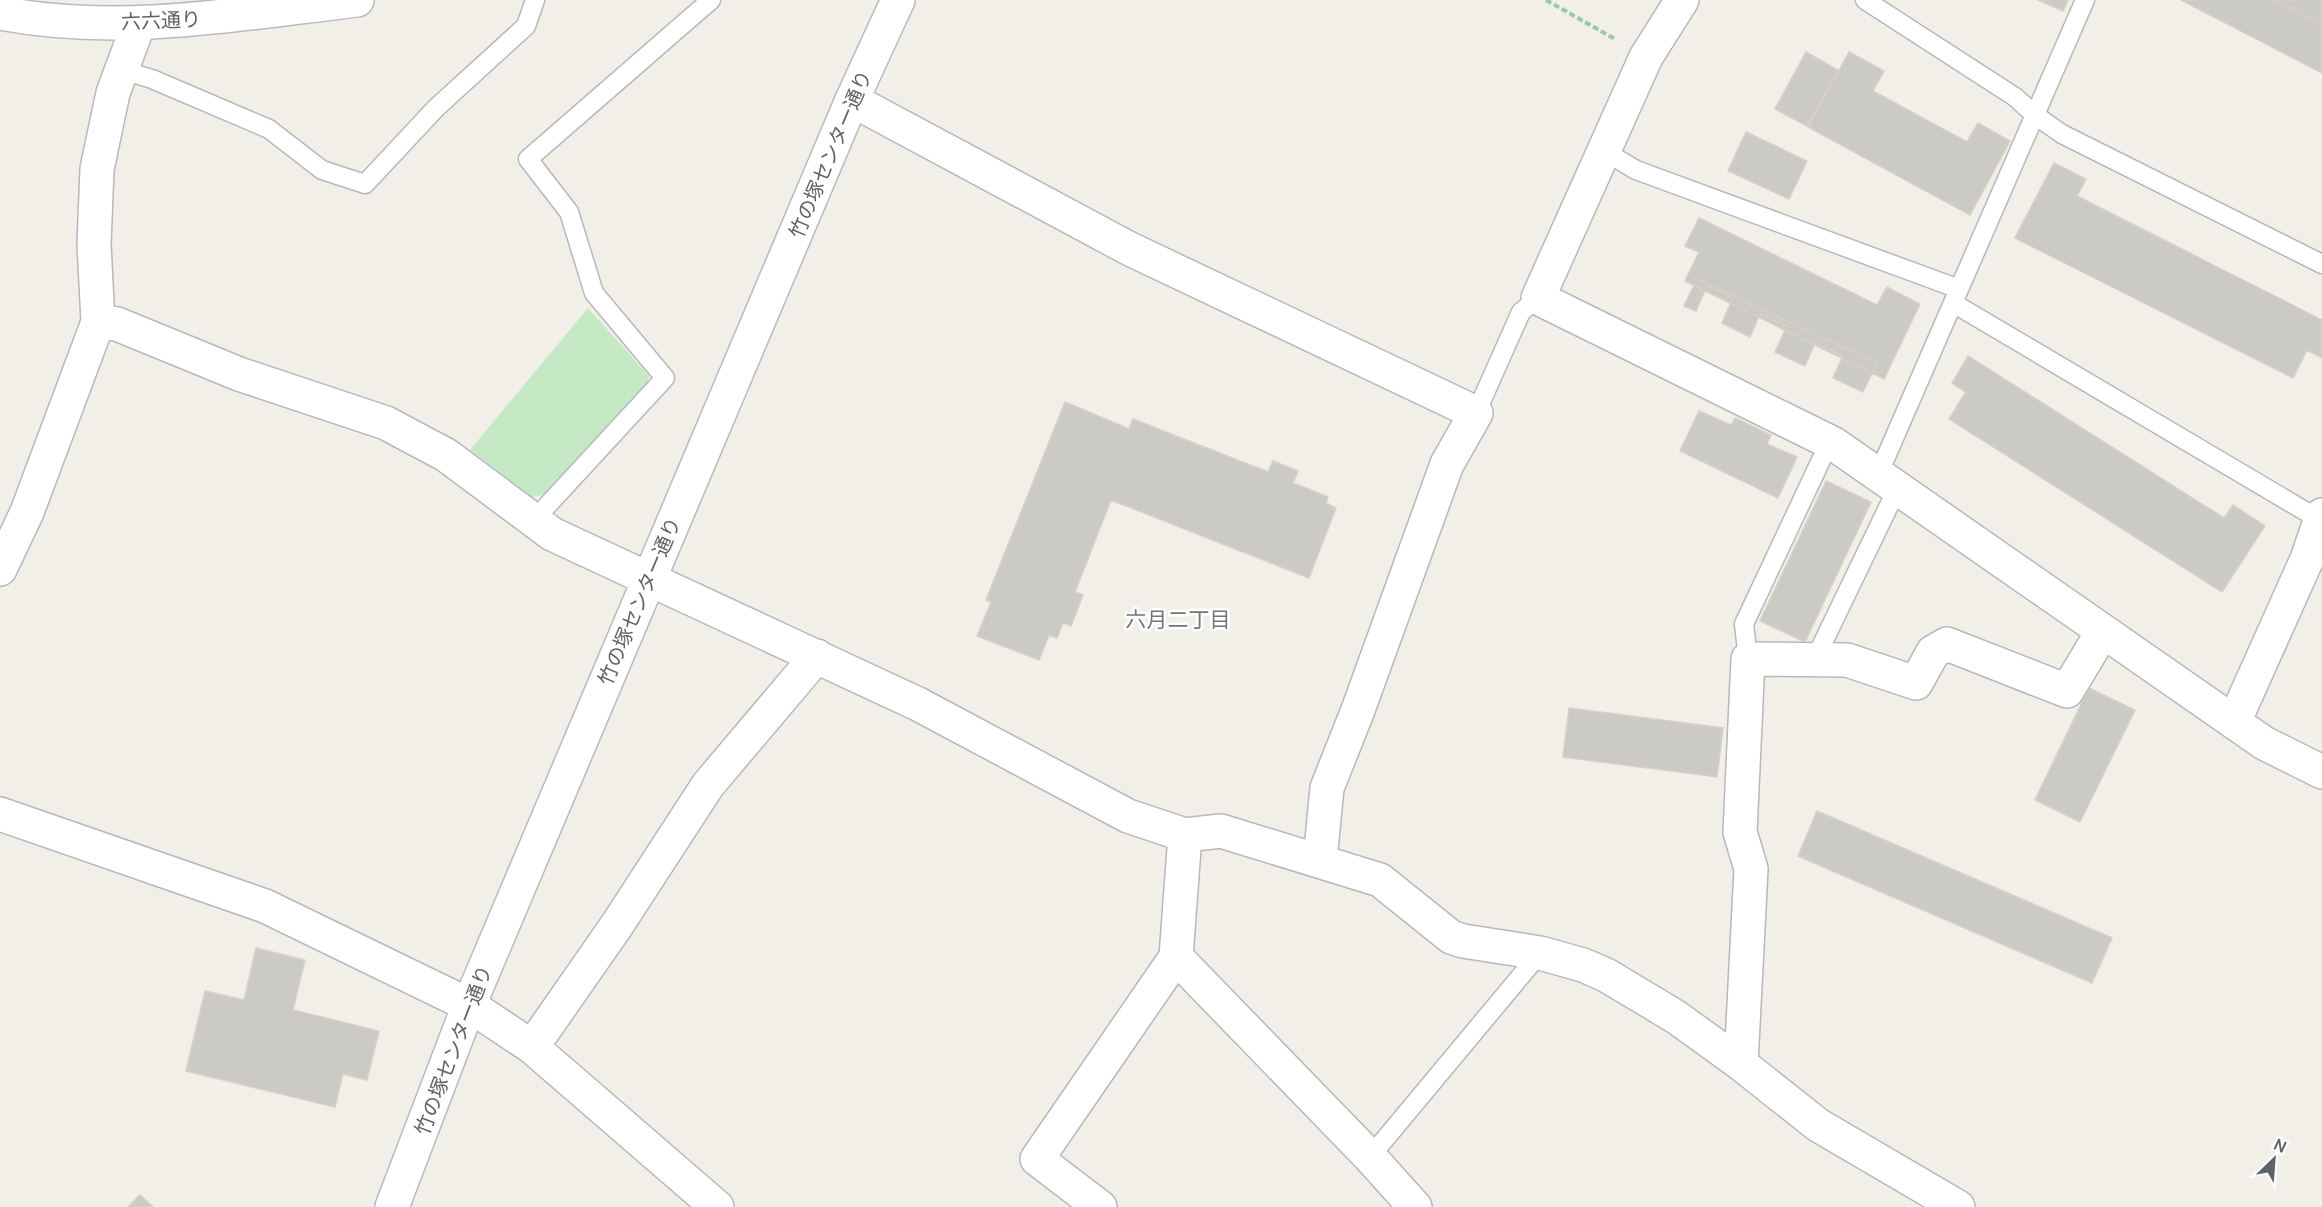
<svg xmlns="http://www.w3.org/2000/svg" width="2322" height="1207" viewBox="0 0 2322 1207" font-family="Manrope,'Noto Sans JP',sans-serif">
	<rect width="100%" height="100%" fill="#f1efe8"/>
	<path fill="#c5e8c5" d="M588,308l61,68 -2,14 -99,104 -16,3 -62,-47z"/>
	<path fill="#cccac5" stroke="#d6d1c6" stroke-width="1.5" d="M2038,0h30l-5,11z
		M2181,0h141v73z
		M2275,0h47v24z
		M1806,52l32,18 -31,56 -32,-17z
		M1849,52l35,19 -11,20 94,51 11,-19 32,18 -40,74 -162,-88z
		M1746,132l61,29 -18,38 -61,-28z
		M2054,163l32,16 -9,17 245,124v38l-15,-8 -14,28 -278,-140z
		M1699,218l178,87 10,-18 33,17 -36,75 -199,-98 14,-29 -14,-6z
		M1697,279l180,84 -14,29 -30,-14 10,-22 -28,-13 -10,23 -30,-14 12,-26 -27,-12 -10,23 -28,-14 11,-25 -26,-12 -11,25 -12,-5z
		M1968,356l256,162 9,-13 32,21 -43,66 -273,-173 17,-27 -14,-9z
		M1065,402l64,27 4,-10 135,53 5,-11 25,10 -5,12 35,14 -2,6 10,5 -27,70 -198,-78 -36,92 8,3 -12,31 -8,-3 -6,15 -8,-3 -10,25 -62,-24 14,-34 -5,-2z
		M1699,411l32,14 4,-7 36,17 -4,9 30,13 -19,41 -98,-47z
		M1826,481l45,21 -66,140 -45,-21z
		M2089,688l46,22 -55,112 -45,-22z
		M1569,708l154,20 -6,49 -154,-20z
		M1817,811l295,127 -20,45 -294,-127z
		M256,948l49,12 -12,50 86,21 -12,49 -24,-6 -8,33 -149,-36 19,-80 39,9z
		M140,1195l13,12h-25z"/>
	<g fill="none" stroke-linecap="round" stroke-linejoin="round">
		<g stroke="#b5b8bc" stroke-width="21">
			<path id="lane" d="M1865,0l150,97 20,18 27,19 260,130
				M122,70l30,9 117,50 53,41 43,14 71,-76 90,-82 9,-26
				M1604,151l32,19 323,119
				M1953,303l367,217
				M1476,413l45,-101 17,-14
				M1878,475l207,-475
				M533,521l132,-143 -71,-85 -25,-81 -41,-53 183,-159
				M1748,659l-4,-35 86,-183
				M1815,659l82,-170
				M1370,1157l170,-204"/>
		</g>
		<g stroke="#b5b8bc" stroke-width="36">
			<path id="street" d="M1682,0l-36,57 -108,241 296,146 430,299 58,29
				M852,100l278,149 346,164 -29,51 -89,246 -31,78 -7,72
				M98,322l19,2 122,50 147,49 60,32 106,79 366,170 210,112 57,19 36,-4 159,49 71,57 12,4 77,12 43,12 23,10 70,42 65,47 77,61 140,82
				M0,569l27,-57 71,-190 -4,-78 3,-75 16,-76 26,-70
				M2234,722l73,-163 15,-44
				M0,814l265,92 204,99 63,42 185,160
				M1176,957l194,200 45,50
				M532,1047l85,-122 91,-140 109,-129
				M1741,1064l10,-195 -11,-37 8,-173 99,1 69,23 17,-31 14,-8 120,47 36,-60
				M1100,1207l-63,-48 139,-202 9,-122"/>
		</g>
		<g stroke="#b6babf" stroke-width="36">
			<path id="secondary" d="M0,13c118,23 239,1 357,-13
				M392,1207l77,-202 383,-905 46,-100"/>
		</g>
		<path stroke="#9cc7a9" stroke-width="4" stroke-dasharray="6 3" stroke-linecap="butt" d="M1546,0l69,39"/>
		<use href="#lane" stroke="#fff" stroke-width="18"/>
		<use href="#street" stroke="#fff" stroke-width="33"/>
		<use href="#secondary" stroke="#fff" stroke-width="33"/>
	</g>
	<g text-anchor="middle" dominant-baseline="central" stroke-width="5" stroke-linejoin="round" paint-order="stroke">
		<g font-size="20" fill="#5f6368" stroke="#fff">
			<text transform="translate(161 20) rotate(-2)">六六通り</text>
			<text transform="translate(830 154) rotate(-67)">竹の塚センター通り</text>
			<text transform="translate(639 601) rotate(-67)">竹の塚センター通り</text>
			<text transform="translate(453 1050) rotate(-69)">竹の塚センター通り</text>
		</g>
		<g font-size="21" fill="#70757a" stroke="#fff">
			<text x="1178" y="619">六月二丁目</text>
		</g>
	</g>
	<g transform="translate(2274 1159) rotate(25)" stroke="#ffffff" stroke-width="4.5" paint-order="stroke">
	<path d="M0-4.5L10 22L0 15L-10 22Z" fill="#5f6368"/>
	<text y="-9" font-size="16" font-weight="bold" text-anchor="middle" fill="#5f6368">N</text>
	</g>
</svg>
